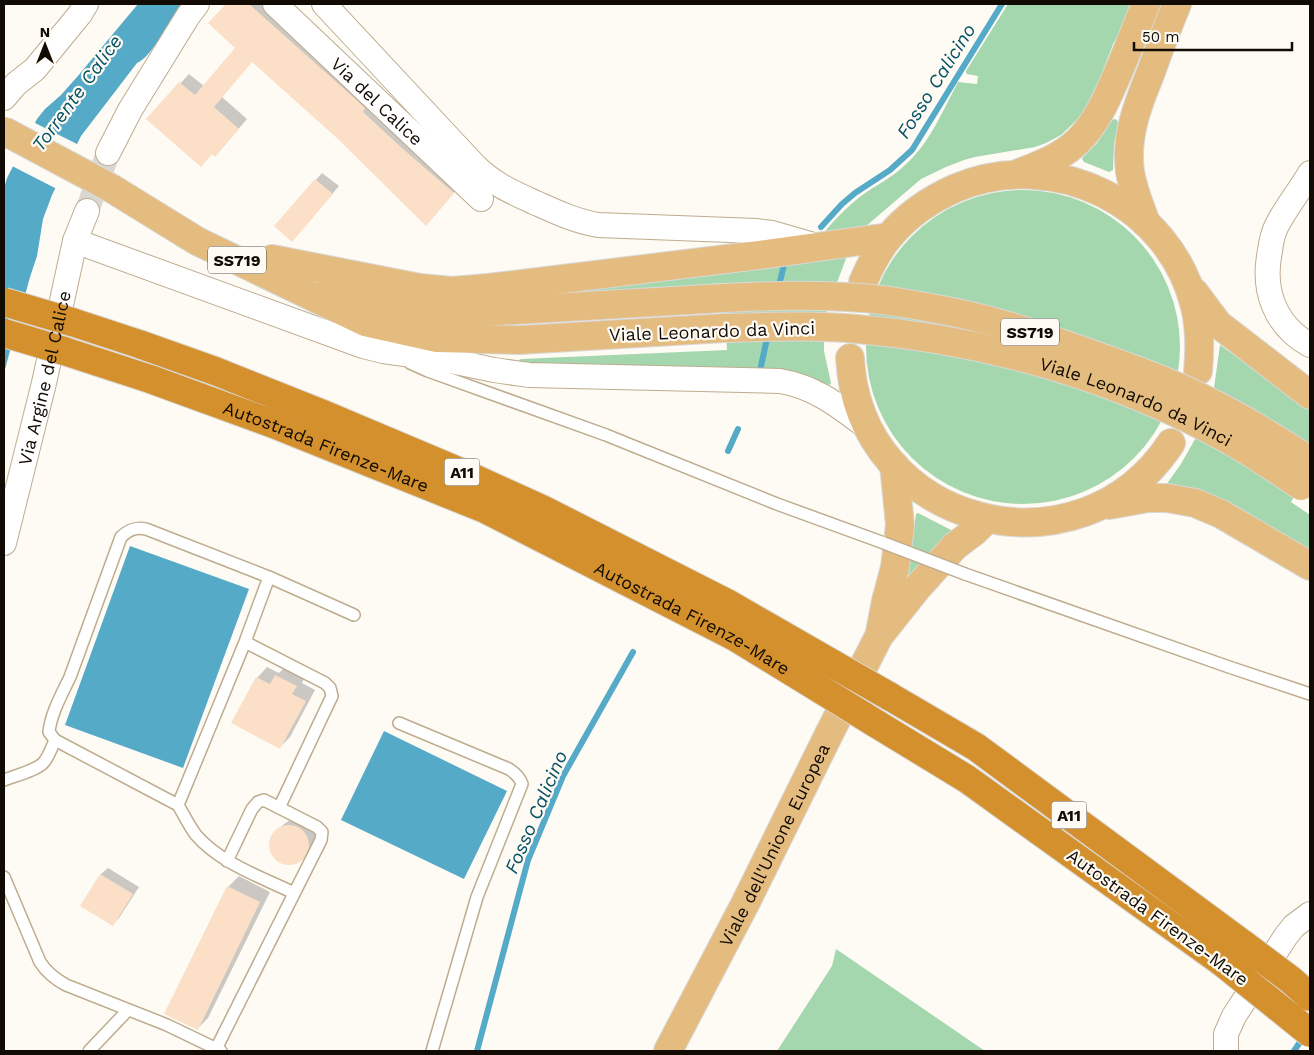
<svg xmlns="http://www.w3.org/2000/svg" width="1314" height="1055" viewBox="0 0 1314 1055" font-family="'Work Sans',sans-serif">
	<rect width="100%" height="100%" fill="#fefaf4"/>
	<path fill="#a4d7ae" d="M1008,4h123l-13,31 -5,9 -13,35 -14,28 -5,9 -20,19 -15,8 -11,4 -60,10 -11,3 -18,7 -25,12 -56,48 -42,7c11,-14 25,-28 38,-38 15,-11 31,-18 44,-31 25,-22 38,-55 53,-83l19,2 1,-8 -11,-2 -1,-1v-2z
		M1115,119l2,1 1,3 -4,22 -1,25 -4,2 -25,-10 -2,-3 1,-2 14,-14 15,-23z
		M866 347a157 157 0 1 1 314 0a157 157 0 1 1-314 0Z
		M847,256l-17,45 -4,12 -2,20v18l7,32 -1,2 -34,-12 -242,-7 -35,-4v-2l2,-1 206,-9 -4,-67 -141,11 -59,1z
		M1220,345l90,64v61l-19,32 19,13v38l-144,-68 15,-21 18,-32 14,-37z
		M918,513l35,18 -42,43 -3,1v-6l8,-55z
		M836,949l149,102h-208l55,-85z"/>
	<path fill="#54aac7" d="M138,4h43c-8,13 -31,55 -44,59l-56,73 -29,59 -9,24 -6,37 -7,21 -26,96v-185l3,-10 30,-59 8,-10 16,-14 16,-18z
		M130,546l119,43 -66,179 -118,-43z
		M384,731l123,60 -43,88 -123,-59z"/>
	<path fill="#fefaf4" d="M33,122l46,23 -22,44 -47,-24z"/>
	<path fill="#0003" d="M227,4h41l194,179 -27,32 -96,-77 -87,-77 -30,36 25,22 -23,27 -76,-27 41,-45 15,12 33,-38 -27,-25z
		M322,173l17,13 -40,47 -23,-7z
		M287,665l19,10 -4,8 13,7 -25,47 -11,11 -22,-70 10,-11 12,6z
		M296,818l17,8 4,11 -9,17 -8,7 -11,3 -6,-1 -10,-8 -2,-5v-7l1,-7 12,-12 6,-4z
		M108,868l31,19 -20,31 -7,7 -30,-19 19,-32z
		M239,876l31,16 -62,126 -11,11 31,-142z"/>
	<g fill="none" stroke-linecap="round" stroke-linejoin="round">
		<path stroke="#54aac7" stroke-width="6" d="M821,227l21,-23 13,-11 35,-23 22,-20 90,-146
			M778,290l6,-25
			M761,366l7,-32
			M728,451l10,-22
			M477,1051l51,-191 35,-84 70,-124
			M1294,1051l10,-15"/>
	</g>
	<path fill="#fbdfc6" d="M226,4h23l103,92 13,12 -2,4 40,37 51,44 -28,33 -88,-87 -86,-77 -38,45 25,22 -24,28 -3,-3 -11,13 -55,-48 33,-37 16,13 40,-47 -27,-25z
		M315,179l18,15 -41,48 -18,-16z
		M275,675l22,11 -5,8 14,7 -26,48 -49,-26 25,-46 14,7z
		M269 845a20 20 0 1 1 40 0a20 20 0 1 1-40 0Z
		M100,874l33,20 -20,32 -33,-20z
		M227,886l33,16 -62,128 -34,-16z"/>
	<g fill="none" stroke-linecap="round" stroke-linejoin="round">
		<path stroke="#dad6d0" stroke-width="24" stroke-dasharray="24 12" stroke-linecap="butt" d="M87,211l21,-58"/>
		<g stroke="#beac8e" stroke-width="14">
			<path id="service" d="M410,363l18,8 178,64 171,69 107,39
				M965,574l264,93 81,27
				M269,577l85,38
				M245,642l80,41 5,5 2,8 -53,112
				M399,723l110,46c6,4 11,8 13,15l-45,113 -45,154
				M4,780c10,-4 34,-10 40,-18 5,-6 8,-15 11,-22l-6,-8c2,-19 13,-38 21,-55l51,-140c8,-8 15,-10 25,-8l123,48 -24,65 -67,163 -123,-65
				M178,805c6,10 11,21 18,30 24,28 65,42 98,58
				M4,877l36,85c7,11 15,17 26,23l101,40 54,26
				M216,1049l105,-209 1,-8 -5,-5 -53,-27 -6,2 -6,7 -25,52
				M89,1051l39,-41"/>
		</g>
		<g stroke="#beac8e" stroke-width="26">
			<g id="minor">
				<path id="s1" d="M275,4l206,195"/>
				<path d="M324,4l152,163c19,18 36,25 60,36 20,9 39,18 62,22l158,6 16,2 45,13"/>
				<path d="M4,98l12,-14 19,-15 45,-55 6,-10"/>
				<path d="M108,153l22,-43 58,-94 9,-12"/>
				<path d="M1310,173c-10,17 -24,35 -33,52 -4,8 -6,17 -7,26 -8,38 4,74 40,94"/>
				<path d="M75,241l288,105 20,5 58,8 53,11 35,5 251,6c36,6 60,26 88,47"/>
				<path id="s2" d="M4,543l40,-160 31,-142 12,-30"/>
				<path d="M1226,1051v-17l8,-18 52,-80 8,-10 16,-12"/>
			</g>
		</g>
		<g stroke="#d9d8d7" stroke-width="30">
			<g id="primary">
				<path d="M1019,173c21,-8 42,-16 58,-31 21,-20 32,-48 43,-74 9,-21 17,-43 26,-64"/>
				<path d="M111,188l86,53 168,81 72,16 82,2 206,-12"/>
				<path d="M1146,223c-6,-17 -13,-33 -16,-51 -5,-36 8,-68 21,-100 8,-23 17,-46 26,-68"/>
				<path d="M272,259l148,29 32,3 36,-3 279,-34 122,-17"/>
				<path d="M863,282c7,-16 15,-32 26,-45 18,-22 42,-38 67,-49 98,-41 214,15 239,119 5,21 5,43 3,64"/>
				<path d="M330,286l23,10 44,13 49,5 278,-16"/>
				<path d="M1194,292l24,32 92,71"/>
				<path d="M850,358c9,169 229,225 321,85"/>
				<path d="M1109,505l39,-7h19l28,5 26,11 89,52"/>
				<path d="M880,632l6,-31 9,-34 5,-42 -6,-60"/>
				<path id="s3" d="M668,1051l78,-149 82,-166 51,-100 39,-49 37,-41 20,-15 12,-12"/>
			</g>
		</g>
		<g stroke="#d9d8d7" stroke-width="30">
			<g id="motorway">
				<path d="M72,322l67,22 76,27 108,43 135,57 86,39 183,93 106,61"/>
				<path id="s4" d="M64,351l86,28 126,46 209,84 250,128 85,52"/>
				<path d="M889,696l87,51 267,197"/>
				<path d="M875,723l92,56 256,184"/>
			</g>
		</g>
		<use href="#service" stroke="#fff" stroke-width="11"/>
		<use href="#minor" stroke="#fff" stroke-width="24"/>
		<use href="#primary" stroke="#e5bc80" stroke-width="28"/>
		<use href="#motorway" stroke="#d3902c" stroke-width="28"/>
		<g stroke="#beac8e" stroke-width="14" stroke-linecap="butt">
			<path id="service-bridge" d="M884,543l81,31"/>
		</g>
		<g stroke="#d9d8d7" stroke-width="30" stroke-linecap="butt">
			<g id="primary-bridge">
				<path d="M4,131l107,57"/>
				<path d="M724,298c55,-3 111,-4 166,3 39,6 80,13 118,25 29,8 57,19 86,29 28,10 57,20 84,32 46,20 90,46 132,74"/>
				<path id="s5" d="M725,328c44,-1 89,-3 132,1 130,11 260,48 374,112 24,14 47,29 70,45"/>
			</g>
		</g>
		<g stroke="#d9d8d7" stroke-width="30" stroke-linecap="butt">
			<path id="motorway-bridge" d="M4,302l68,20
				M4,333l60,18
				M833,664l56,32
				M820,689l55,34
				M1243,944l48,36 19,17
				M1223,963l87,70"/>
		</g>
		<use href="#service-bridge" stroke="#fff" stroke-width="11"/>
		<use href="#primary-bridge" stroke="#e5bc80" stroke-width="28"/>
		<use href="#motorway-bridge" stroke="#d3902c" stroke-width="28"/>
	</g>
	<g text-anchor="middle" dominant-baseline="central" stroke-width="4.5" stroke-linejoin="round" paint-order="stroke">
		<g fill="#fefaf4" stroke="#58534b" stroke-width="1">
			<rect x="208" y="246.5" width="58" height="27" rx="4"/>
			<rect x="1001" y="318.5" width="58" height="27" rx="4"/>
			<rect x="444.5" y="458.5" width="35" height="27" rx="4"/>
			<rect x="1051.5" y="801.5" width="35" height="27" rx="4"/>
		</g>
		<g font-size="16" font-weight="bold" fill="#110b03">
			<text x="237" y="260">SS719</text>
			<text x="1030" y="332">SS719</text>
			<text x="462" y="472">A11</text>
			<text x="1069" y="815">A11</text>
		</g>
		<g font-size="18" fill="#110b03" stroke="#fefaf4">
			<text stroke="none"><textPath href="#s1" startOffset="141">Via del Calice</textPath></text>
			<text transform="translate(712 331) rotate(-2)">Viale Leonardo da Vinci</text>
			<text stroke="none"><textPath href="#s2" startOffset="170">Via Argine del Calice</textPath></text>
			<text stroke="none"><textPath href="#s5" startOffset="422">Viale Leonardo da Vinci</textPath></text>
			<text stroke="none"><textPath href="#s4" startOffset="279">Autostrada Firenze-Mare</textPath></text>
			<text stroke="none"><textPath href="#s4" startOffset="684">Autostrada Firenze-Mare</textPath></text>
			<text stroke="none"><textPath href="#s3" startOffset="232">Viale dell'Unione Europea</textPath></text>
			<text transform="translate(1158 917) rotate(36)">Autostrada Firenze-Mare</text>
		</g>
		<g font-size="19" font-style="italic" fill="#035165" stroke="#fefaf4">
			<text transform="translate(936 81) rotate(-58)">Fosso Calicino</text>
			<text transform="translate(77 93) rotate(-54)">Torrente Calice</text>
			<text transform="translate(536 812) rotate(-67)">Fosso Calicino</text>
		</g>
	</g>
	<rect width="1314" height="1055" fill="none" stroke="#110b03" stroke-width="10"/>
	<g transform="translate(45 45)" stroke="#fefaf4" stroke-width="4" paint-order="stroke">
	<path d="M0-4L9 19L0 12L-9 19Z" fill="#110b03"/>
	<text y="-8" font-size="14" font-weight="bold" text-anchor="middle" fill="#110b03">N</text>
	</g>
	<path d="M1134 42v8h158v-8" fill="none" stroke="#110b03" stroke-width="2.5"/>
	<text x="1142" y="42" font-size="15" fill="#110b03" stroke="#fefaf4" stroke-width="4" paint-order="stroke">50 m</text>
</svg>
